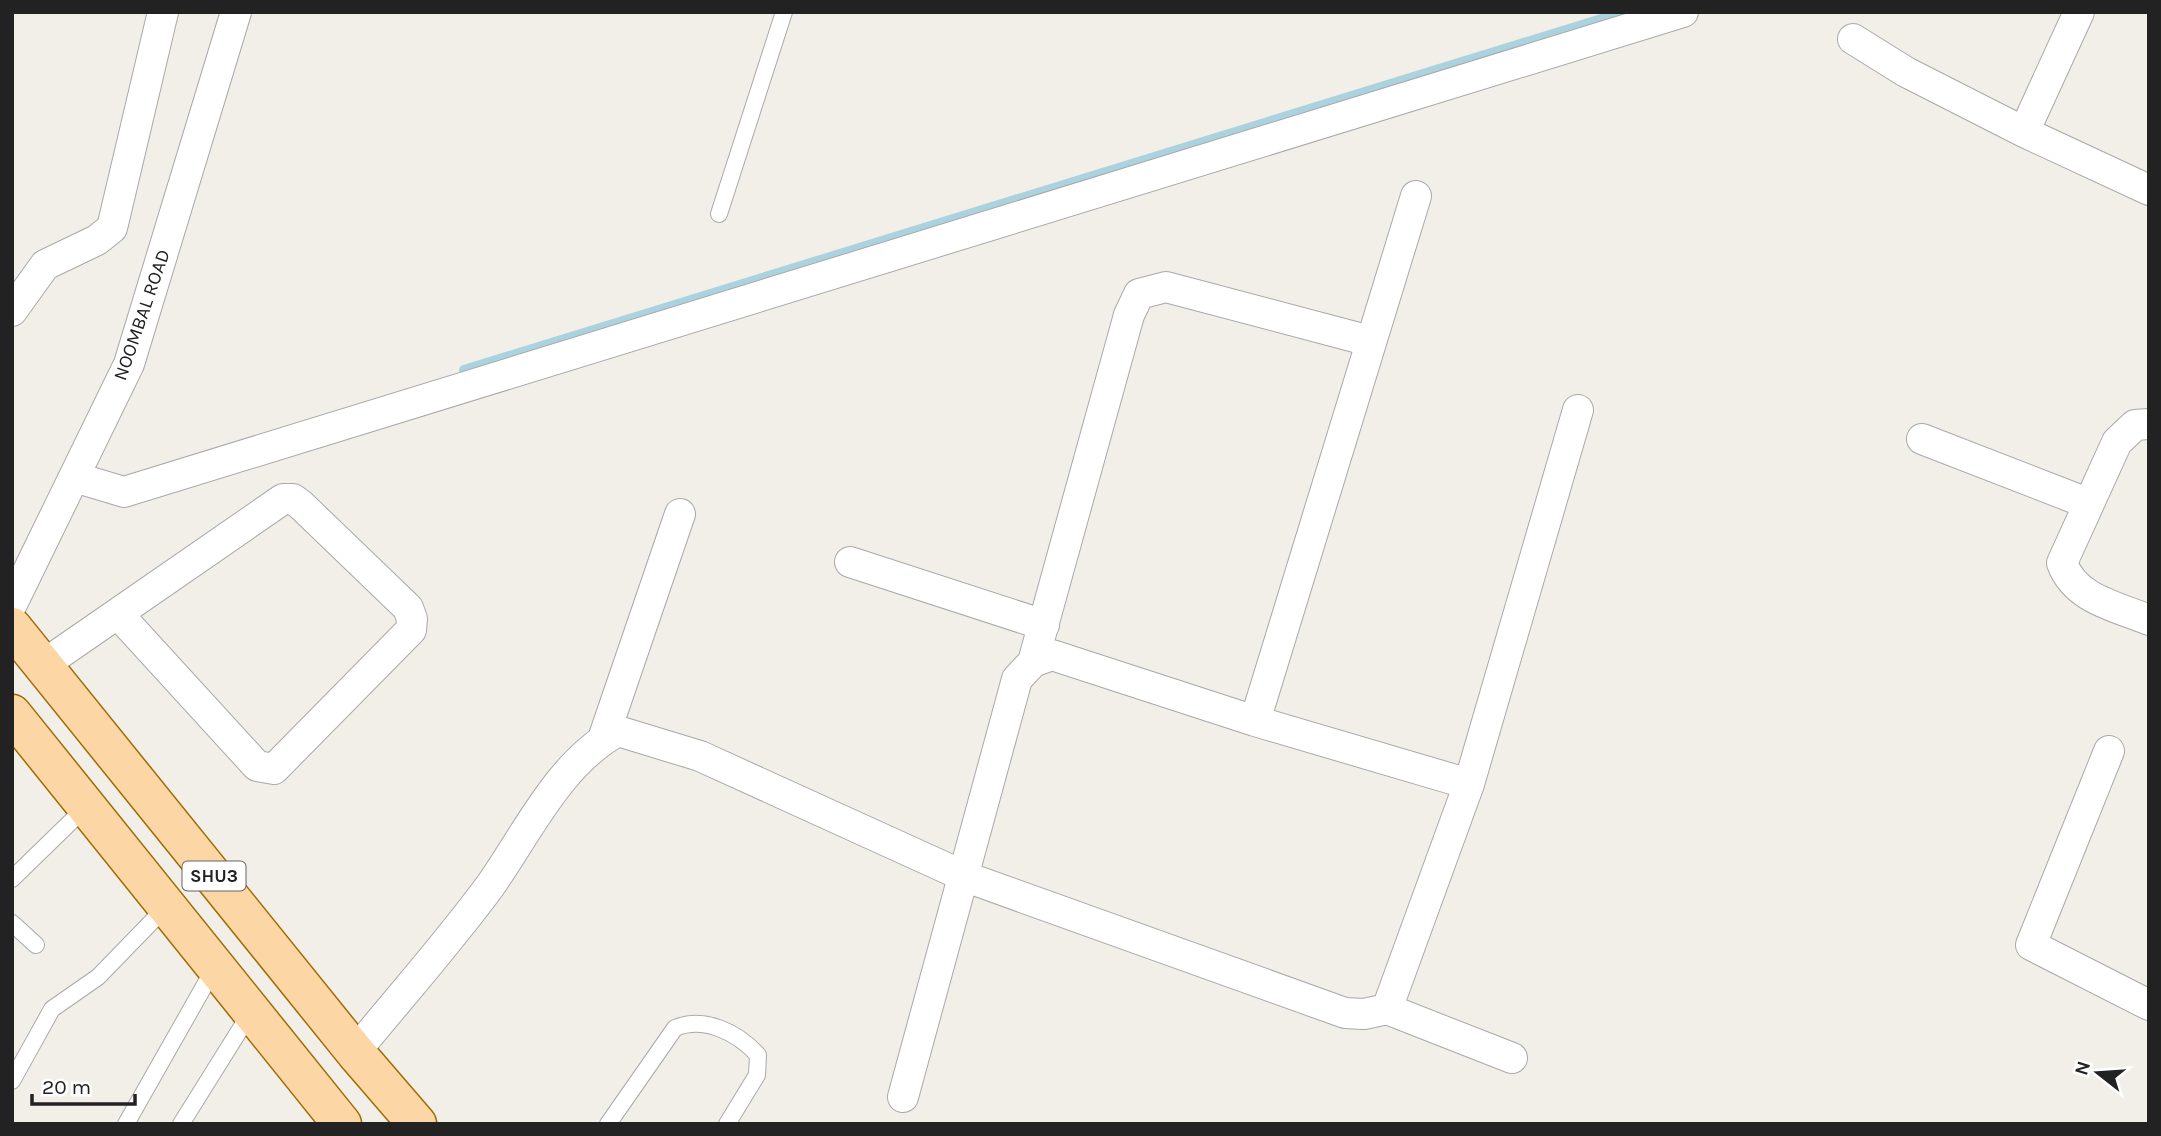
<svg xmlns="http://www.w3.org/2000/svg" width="2161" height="1136" viewBox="0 0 2161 1136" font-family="Karla,sans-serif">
	<rect width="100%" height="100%" fill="#f2efe9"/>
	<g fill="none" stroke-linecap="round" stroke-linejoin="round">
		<path stroke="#aad3df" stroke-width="10" d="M464,370l1160,-358"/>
		<g stroke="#a9a9a9" stroke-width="18">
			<path id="service" d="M719,214l65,-202
				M12,879l75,-73
				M12,923l24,22
				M12,1081l40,-72 46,-32 69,-71
				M126,1124l89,-157
				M181,1124l70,-112
				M608,1124l67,-96c29,-12 62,4 83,27l-1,20 -30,49"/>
		</g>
		<g stroke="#a9a9a9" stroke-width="32">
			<path id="minor" d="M2079,12l-55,120 125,58
				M1853,39l53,33 118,60
				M12,311l33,-46 52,-25 15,-12 51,-216
				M2149,424l-14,1 -18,17 -55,121c13,36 53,43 87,57
				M1922,439l165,64
				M74,477l50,15 1559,-480
				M850,562l194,63
				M12,604l117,-240 107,-352
				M1033,662l96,-347 10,-21 27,-7 204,54
				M43,665l240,-166h10l8,6 107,103 4,11 -1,11 -137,139 -17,-3 -139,-152
				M1255,721l161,-525
				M603,739l77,-225
				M2109,751l-78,194 118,60
				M355,1052c45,-55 93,-109 135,-166 38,-54 69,-123 128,-155l82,25 266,121 379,136 19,1 23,-5
				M1512,1058l-125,-49 82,-225 109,-374
				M903,1097l114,-418 16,-17 19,-7 203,66 214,63"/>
		</g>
		<g stroke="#a06b00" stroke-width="41">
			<path id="primary" d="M12,627l343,425 62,72
				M12,714l330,410"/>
		</g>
		<use href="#service" stroke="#fff" stroke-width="16"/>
		<use href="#minor" stroke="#fff" stroke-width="30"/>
		<use href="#primary" stroke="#fcd6a4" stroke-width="38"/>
	</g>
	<g text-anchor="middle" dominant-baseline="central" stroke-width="5" stroke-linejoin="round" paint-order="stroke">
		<rect fill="#fff" stroke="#646464" stroke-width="2" x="182.5" y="861.5" width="63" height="29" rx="5"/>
		<g font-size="18" font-weight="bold" fill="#222">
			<text x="214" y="876">SHU3</text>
		</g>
		<g font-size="19" fill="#222" stroke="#fff">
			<text transform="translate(142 315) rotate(-71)">NOOMBAL ROAD</text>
		</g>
	</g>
	<rect width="2161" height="1136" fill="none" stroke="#222222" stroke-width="28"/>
	<g transform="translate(2098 1073) rotate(287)" stroke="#ffffff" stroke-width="5" paint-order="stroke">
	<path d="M0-5L12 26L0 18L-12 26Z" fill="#222222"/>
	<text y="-10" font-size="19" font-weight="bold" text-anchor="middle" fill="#222222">N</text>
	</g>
	<path d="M32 1094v10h103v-10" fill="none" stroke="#222222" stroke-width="3.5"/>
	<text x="42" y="1094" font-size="21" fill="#222222" stroke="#ffffff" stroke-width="5" paint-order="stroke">20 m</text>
</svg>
